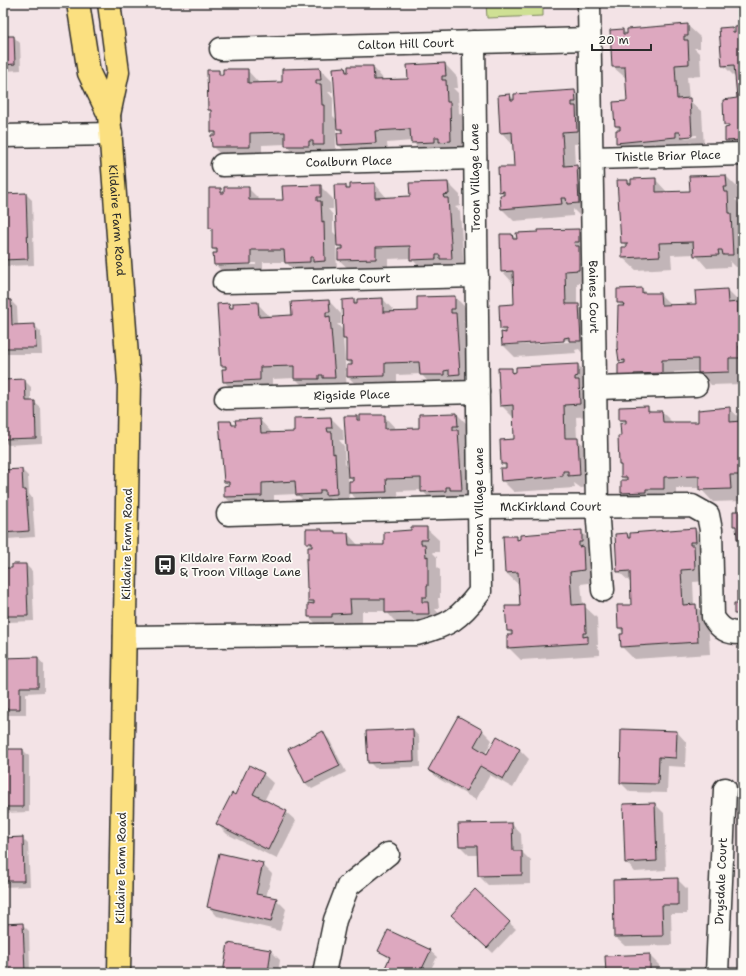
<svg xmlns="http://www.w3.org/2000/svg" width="746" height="976" viewBox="0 0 746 976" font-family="'Shantell Sans',sans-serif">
	<rect width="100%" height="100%" fill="#f3e3e6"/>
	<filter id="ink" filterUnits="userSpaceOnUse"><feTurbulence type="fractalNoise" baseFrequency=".025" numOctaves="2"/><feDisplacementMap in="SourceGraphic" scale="8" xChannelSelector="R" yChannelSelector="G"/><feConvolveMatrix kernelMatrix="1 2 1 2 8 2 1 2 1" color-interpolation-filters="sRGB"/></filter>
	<g filter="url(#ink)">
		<path fill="#cfe094" stroke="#7d8660" d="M486,3h57v13l-56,2z"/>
		<path fill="#0003" fill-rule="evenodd" d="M687,25l13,12v11h-6l6,6 1,22 -14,1 2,23 13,12 2,36 -10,1 -6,-6v6l-59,5 -12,-12 3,-11 -4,-5 -2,-23 14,-1 -1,-23 -14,-12 10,-37 5,5zM697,135v2l-12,1 -2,-2z
			M743,27v125l-4,1 -13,-13 3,-12 -4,-4 13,-25 -2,-21 -13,-13 9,-37 4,4z
			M3,37h11l6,6 1,27 -18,1z
			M445,64l12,13 1,11h-5l5,5 1,20 3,2 1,38 -39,2 -12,-14 -25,2 1,12 -37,2 -12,-12 4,-11 -7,-8v31l-38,1 -12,-14 -24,1v14h-37l-12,-12 3,-11 -4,-5v-19l-3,-2 10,-39 5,5 23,-6 13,14 23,-1 37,-14 12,12 1,11h-5l5,6v18l4,4 8,-52 4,5 24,-6 12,14 24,-1z
			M575,91l12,12 2,40 -15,1 1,22 14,12 2,37 -11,1 -7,-7v7l-59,5 -12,-12 3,-13 -5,-5 15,-24 -2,-22 -12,-13 9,-37 6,6z
			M726,176l12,12 1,11h-4l5,6 1,19 2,2v41h-7l-6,-6v6l-23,1 -12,-14 -24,1 1,13 -36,2 -13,-12 5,-10 -6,-6 -4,-61h10l4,4 23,-6 13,14 23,-1z
			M448,183l12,12v11l-5,1 5,4 4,60 -40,1 -13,-14 -23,1v12l-36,1 -13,-12 4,-10 -7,-7 1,30 -10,1 -5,-5v5l-24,1 -12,-13h-23v14l-36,1 -12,-13 3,-10 -5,-5v-19l-3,-2v-39h10l5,5 23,-6 13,13h23l36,-15 13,13v10h-5l5,6v17l5,5 8,-51 5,5 24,-7 12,14 24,-1zM229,263h27v2h-27z
			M26,194l6,6 2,65 -29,1 -2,-2v-69z
			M578,230l13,13v39l-14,1v22l14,12 1,36h-10l-3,-4 -4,1 1,3 -61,4 -12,-12 3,-11 -5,-6 14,-23 -1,-21 -12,-13 10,-36 6,5zM569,340v2l-51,3v-2z
			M642,289l5,5h13l12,12 25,-1 30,-15 12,12v3l4,4 -2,75 -30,1 -12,-14 -25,1v13l-42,4 -8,-25 -4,-4 -2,-40h2l3,-13 -5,-5z
			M455,297l12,12v12h-4l5,5 4,60 -39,1 -12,-13 -24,1v13l-36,1 -13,-12 4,-11 -5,-6v-19l-4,-4 4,53 -39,1 -13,-13 -23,1v13l-36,2 -12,-13 3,-11 -5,-5 7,-61 5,6 23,-7 13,14 23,-1 36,-15 12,13v10h-4l7,7 10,-31 4,5 25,-6 12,13h23z
			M3,300l8,1 6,6 1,19 16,-1 7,7 1,22h-39z
			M578,365l12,12 2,39 -16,1 1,22 13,12 1,36 -10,1 -7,-5 1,5 -61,4 -12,-12 5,-11 -5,-6 13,-23 -1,-22 -13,-13 10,-36 6,6z
			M24,380l7,7v15h3l7,6 1,35 -34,2 -5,-5v-59z
			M647,407l5,5h10l11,11h26l30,-15 13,12 1,5 -1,76 -29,1 -13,-14h-24v13l-41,4 -13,-13 5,-11 -5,-4v-10l-2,-3 2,-27 3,-12 -5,-6z
			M457,414l12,12 1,12h-5l5,5 4,59 -40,2 -12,-14 -24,1 1,13 -36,1 -13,-12v-11h4l-6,-7 1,31 -39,1 -13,-13 -23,1v13l-36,1 -13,-12v-10l4,-1 -4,-4 -5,-60h11l4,4 25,-6 12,13h23l36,-15 12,12 1,10h-5l5,6 1,18 3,4 8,-51 5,5 23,-6 13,14 23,-1z
			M22,470l6,6 1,18 3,4 3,39 -27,2 -5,-5v-63z
			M743,512v32l-5,-5 -1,-11 -3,-3z
			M426,528l13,12v12h-7l5,5v10l3,3v28h-2l1,11h-4l5,6 1,11 -43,-1 -12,-14h-24v14l-40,4 -13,-12 5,-12 -5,-5v-40l3,-12 -5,-5 14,-13 3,2h10l3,2h11l11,12h26l27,-15z
			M695,529l12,13v39l-14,1 1,23 14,12 2,37 -76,5 -12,-12 2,-14 -5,-5 13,-22 -1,-23 -13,-12 9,-37 4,4z
			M581,531l12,13 3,38 -15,2 2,21 14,13 1,27h-2l4,5v5l-79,5 -13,-13 5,-11 -5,-5 13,-24 -2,-22 -13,-12 10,-36 5,5z
			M26,565l6,6 2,50 -26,1 -5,-5v-48h10z
			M743,576v45l-8,-8z
			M38,658l6,7v27l-18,1v22h-23v-56z
			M459,718l24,13 9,9 -7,14 3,1 32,-5 9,9 -16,29 -23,-13 -14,25 -37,-21 -10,-9z
			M413,730l6,7 1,30 -45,1 -6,-6z
			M322,732l7,7 17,33 -34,17 -7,-6z
			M677,732l9,10 -1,25 -17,-1 -1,27 -37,-1 -9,-9z
			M3,750h20l6,6v56l-26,1z
			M263,774l10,9 -9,18 22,11 10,9 -19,38 -50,-25 -10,-10 18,-28z
			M655,804l9,9 2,57 -31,2 -9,-10z
			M512,824l9,10 1,18 9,9v23l-43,1 -9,-9 -1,-21h-9l-9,-9z
			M22,838l6,6 2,42 -27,1v-48z
			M262,864l10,10 -6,23 10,2 10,10 -6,22 -63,-15 -9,-10z
			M677,879l10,10v25h-16l1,31 -47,1 -10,-9z
			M475,891l41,38 -23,24 -34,-32z
			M22,924l7,7 1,42h-27v-48z
			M271,951l9,9 -2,13h-54z
			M380,951h50l7,6 -8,16h-44l-1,-1 6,-13z
			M649,955l10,10v8h-52z"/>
		<path fill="#dda8bf" stroke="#2b2b2b" d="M688,24v12h-4v4h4l1,24 -14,1 2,34 13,-1 2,38 -11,1 -1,-5h-4v5l-60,6v-13h4v-4h-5l-2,-24 14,-1 -2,-34h-13l-2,-37 13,-1v5h4v-5z
			M743,26v114l-18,1v-13l4,-1v-2h-5l-1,-25 14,-2 -3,-33 -12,1 -3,-38 13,-1 1,5h2v-5z
			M3,36h11l1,28 -12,1z
			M445,63l1,13h-4v4h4l1,22h3l1,39 -12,1v-5h-4v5l-24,1 -1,-14 -35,2 1,12 -38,2 -1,-12h5v-4h-5l-4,-61 12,-1 1,5h2v-6h25l1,14 34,-1 -1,-14z
			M320,68l1,12h-5v4h5l1,21h2v40h-11v-4h-4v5h-24v-14l-35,1v14h-38l-1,-12h5v-3h-5v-22h-3l-1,-40h12v5h4v-6h25v14l34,-1v-13z
			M575,90l1,12h-4v4h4l1,25 -15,1 2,34 13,-1 2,38 -12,1 -1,-6h-5l1,6 -61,5 -1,-14h4v-4l-5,1 -1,-25h16l-2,-35 -12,1 -2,-38 12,-1 1,6h3v-6z
			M726,175l1,12h-4l1,5h4l1,21h2l2,42h-10l-1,-5h-4l1,5 -25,1 -1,-14 -34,1 1,13 -38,2v-11h5v-4h-6l-4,-63h11v4h3v-5l25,-1v14l34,-1 -1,-15z
			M448,182l1,12 -6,1 1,3h4l4,61h-12v-4h-4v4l-26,1v-14l-34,1v12l-38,1v-11h5v-3h-6l-3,-61h12v4h4v-5l25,-1v15l35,-2 -1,-13z
			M321,185v12h-4v4h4l1,21 2,-1 1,40 -12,1v-5h-3v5l-25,1 -1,-13h-33v14l-37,1 -1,-12h4v-4h-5v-21h-3v-40h12v5h3v-6h25v13h34l-1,-14z
			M26,193l2,66 -25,1v-66z
			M579,229v13h-5l1,4h4v24l-14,1 1,33h13l2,37h-12v-4l-5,1v3l-62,4 -1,-13 5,1v-4h-6l-1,-24 15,-1 -1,-33 -12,1 -1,-38h12l1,5h4l-1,-6 22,-1v-2z
			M642,288v5h18l1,12 35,-1 -1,-13 32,-2 1,14 10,-1v14h3l1,30h-3l1,12h-11v14l-31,1v-14l-36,1v13l-28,1v3h-16v-13l7,-1v-3l-6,1 -2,-14 1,-41h6l-1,-3h-6v-14z
			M455,296v13h-4v4h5l4,61 -11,1v-5l-5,1v4h-24l-1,-13 -34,1v13l-38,1v-12h5v-4h-6v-22h-3l-1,-39 12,-1v5h3v-5l26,-1v14l34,-1v-14z
			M3,299l8,1 1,25 23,-1 1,24h-33z
			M329,300l1,12h-4v5l4,-1 5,62h-12v-3h-4v4h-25v-13l-34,1v13l-37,2 -1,-13h4v-3h-5l-4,-62 12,-1 1,5h3v-5l25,-1 1,15 33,-2 -1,-13z
			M578,364v12l-3,1v3h4l1,24 -16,1 1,33h13l2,37 -12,1v-5h-5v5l-62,5 -1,-13h6v-4h-5l-1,-24 14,-1 -1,-34 -13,1 -2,-38h14v5l4,-1v-5z
			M25,379l1,22h9l1,37 -33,1v-59z
			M648,406v5h14l1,11h35v-12l32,-3v15l11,-1v13h2l-1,41h-12l1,14 -32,1v-14l-35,1v12h-18v3l-25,1v-13h6v-3h-6v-12h-2l-1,-29h3l-1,-13 6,1v-4h-7v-13z
			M457,413l1,13h-5v4h5l4,60h-12v-3h-4v4l-25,1v-14l-35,1 1,13 -38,1v-12h4v-4h-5l-4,-61h13v4h3v-5h25v14l34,-1v-14z
			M331,417l1,11h-5l1,4h4l1,22 2,-1 2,41 -12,1v-5h-5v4l-24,1 -1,-14 -33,2v13l-38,1v-11l5,-1v-3h-5l-5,-61h12l1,4h4l-1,-5 25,-1 1,14 33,-1v-14z
			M22,469l1,21h3l3,41 -26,2v-63z
			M733,511h10v28h-6l-1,-13h-3z
			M411,527h16v13h-6v4h4l1,13 2,-1v30h-1v11h-5v5h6l1,12h-17v-2l-27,1v-14h-35l1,14 -19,1v3h-24v-14l6,1v-3h-6v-13h-1l-1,-29h2v-12h4v-4h-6v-14h16v2h13v2h13l1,12h35v-13l27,-2z
			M695,528l1,14h-6v3h4l1,24 -14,1 2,35 13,-1 2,38 -77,5 -1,-13h3v-6h-5l-1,-23h14l-1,-34 -13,1 -2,-38 12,-1 1,5h2v-5z
			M582,530v12h-3v5l4,-1 1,24 -14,2 2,33 13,-1 1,29h-3v4l5,-1v7l-81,5v-13h5v-4h-5l-2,-25h15l-2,-34 -13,1 -2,-37h14v4l3,-1v-4z
			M12,564h14l2,52h-25v-48h9z
			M743,575v39h-9v-10h3v-13h2l-1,-15z
			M38,657v30h-18v22h-17v-51z
			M458,716l25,14 -9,16 13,8 10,-18 23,13 -17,30 -23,-13 -14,25 -38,-21z
			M413,729l1,32 -46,2 -2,-32z
			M621,729l56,2 -1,27 -17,-1 -1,27 -38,-1z
			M323,731l17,35 -35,17 -17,-34z
			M3,749h20v58h-20z
			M249,765l15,8 -11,21 34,17 -19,39 -52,-26 16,-31 3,2z
			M655,803l2,58 -32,2 -2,-59z
			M512,823l1,28h9v24l-44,1 -1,-30h-18l-1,-22z
			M23,837l1,44h-21v-43z
			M219,853l44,10 -7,31 21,4 -6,24 -64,-15z
			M678,878v27h-16l1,31 -49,1 -1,-57z
			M475,889l35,33 -23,26 -36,-33z
			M23,923l2,50h-22v-49z
			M388,930l43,20 -11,23 -37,-1 7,-15 -12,-6z
			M228,943l43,7 -3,23h-45z
			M650,954v19h-44l-1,-17z"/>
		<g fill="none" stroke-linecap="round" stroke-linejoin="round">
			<g stroke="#2b2b2b" stroke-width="25">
				<g id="minor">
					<path id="s1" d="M589,3l8,504 6,83"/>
					<path id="s2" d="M221,49l369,-10"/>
					<path d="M3,136l108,-2"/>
					<path id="s3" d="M592,158l151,-4"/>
					<path id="s4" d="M222,165l253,-7"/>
					<path id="s5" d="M224,282l253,-6"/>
					<path d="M596,388l100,-3"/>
					<path id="s6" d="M226,398l252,-6"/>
					<path id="s7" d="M228,514l252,-7 212,-1 16,9 3,15 2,87c7,12 15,17 30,16"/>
					<path d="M125,637l292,-3c33,-9 42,-15 63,-42l-6,-550"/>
					<path d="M324,973l11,-53 13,-34 40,-32"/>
					<path id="s8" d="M717,973l8,-184"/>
				</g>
			</g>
			<g stroke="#2b2b2b" stroke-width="25">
				<g id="major">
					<path d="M78,3l11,70 20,42"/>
					<path id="s9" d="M109,3l9,69 -9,43 20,268 -10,590"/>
				</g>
			</g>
			<use href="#minor" stroke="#fdfcf7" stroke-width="22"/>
			<use href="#major" stroke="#fbe080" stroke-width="22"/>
		</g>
	</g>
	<defs>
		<g id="bus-square" transform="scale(1.15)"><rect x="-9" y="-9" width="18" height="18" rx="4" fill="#2b2b2b" stroke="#fdfcf7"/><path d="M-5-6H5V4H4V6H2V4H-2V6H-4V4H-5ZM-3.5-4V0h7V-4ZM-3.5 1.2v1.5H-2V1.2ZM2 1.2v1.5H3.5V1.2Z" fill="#fff"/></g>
	</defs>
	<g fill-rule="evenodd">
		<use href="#bus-square" x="165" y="565"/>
	</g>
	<g text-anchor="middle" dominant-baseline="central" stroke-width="3.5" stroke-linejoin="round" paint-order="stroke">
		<g font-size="12" fill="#2b2b2b" stroke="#fdfcf7">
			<text stroke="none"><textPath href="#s2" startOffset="185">Calton Hill Court</textPath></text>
			<text stroke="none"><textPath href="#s3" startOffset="76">Thistle Briar Place</textPath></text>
			<text stroke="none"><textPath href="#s4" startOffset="127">Coalburn Place</textPath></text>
			<text transform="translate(475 178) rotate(-91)">Troon Village Lane</text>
			<text stroke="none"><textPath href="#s9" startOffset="219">Kildaire Farm Road</textPath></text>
			<text stroke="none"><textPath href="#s5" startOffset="127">Carluke Court</textPath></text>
			<text stroke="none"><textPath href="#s1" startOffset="294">Baines Court</textPath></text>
			<text stroke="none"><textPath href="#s6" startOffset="126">Rigside Place</textPath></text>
			<text transform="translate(479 502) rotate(-90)">Troon Village Lane</text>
			<text stroke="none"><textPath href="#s7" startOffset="323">McKirkland Court</textPath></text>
			<text transform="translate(127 544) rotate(-89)">Kildaire Farm Road</text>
			<text transform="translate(121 868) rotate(-89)">Kildaire Farm Road</text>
			<text stroke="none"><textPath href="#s8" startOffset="92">Drysdale Court</textPath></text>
		</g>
		<g font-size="12" fill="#2b2b2b" stroke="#fdfcf7" text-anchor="start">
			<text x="180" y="558">Kildaire Farm Road<tspan x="180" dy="14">&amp; Troon Village Lane</tspan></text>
		</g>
	</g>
	<rect width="746" height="976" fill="none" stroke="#fdfcf7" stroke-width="16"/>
	<rect x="8" y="8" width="730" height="960" fill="none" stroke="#2b2b2b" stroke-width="1.5" filter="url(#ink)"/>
	<path d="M592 44v6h59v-6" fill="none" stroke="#2b2b2b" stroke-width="2"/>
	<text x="598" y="44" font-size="12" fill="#2b2b2b" stroke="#fdfcf7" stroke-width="3" paint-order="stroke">20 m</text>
</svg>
